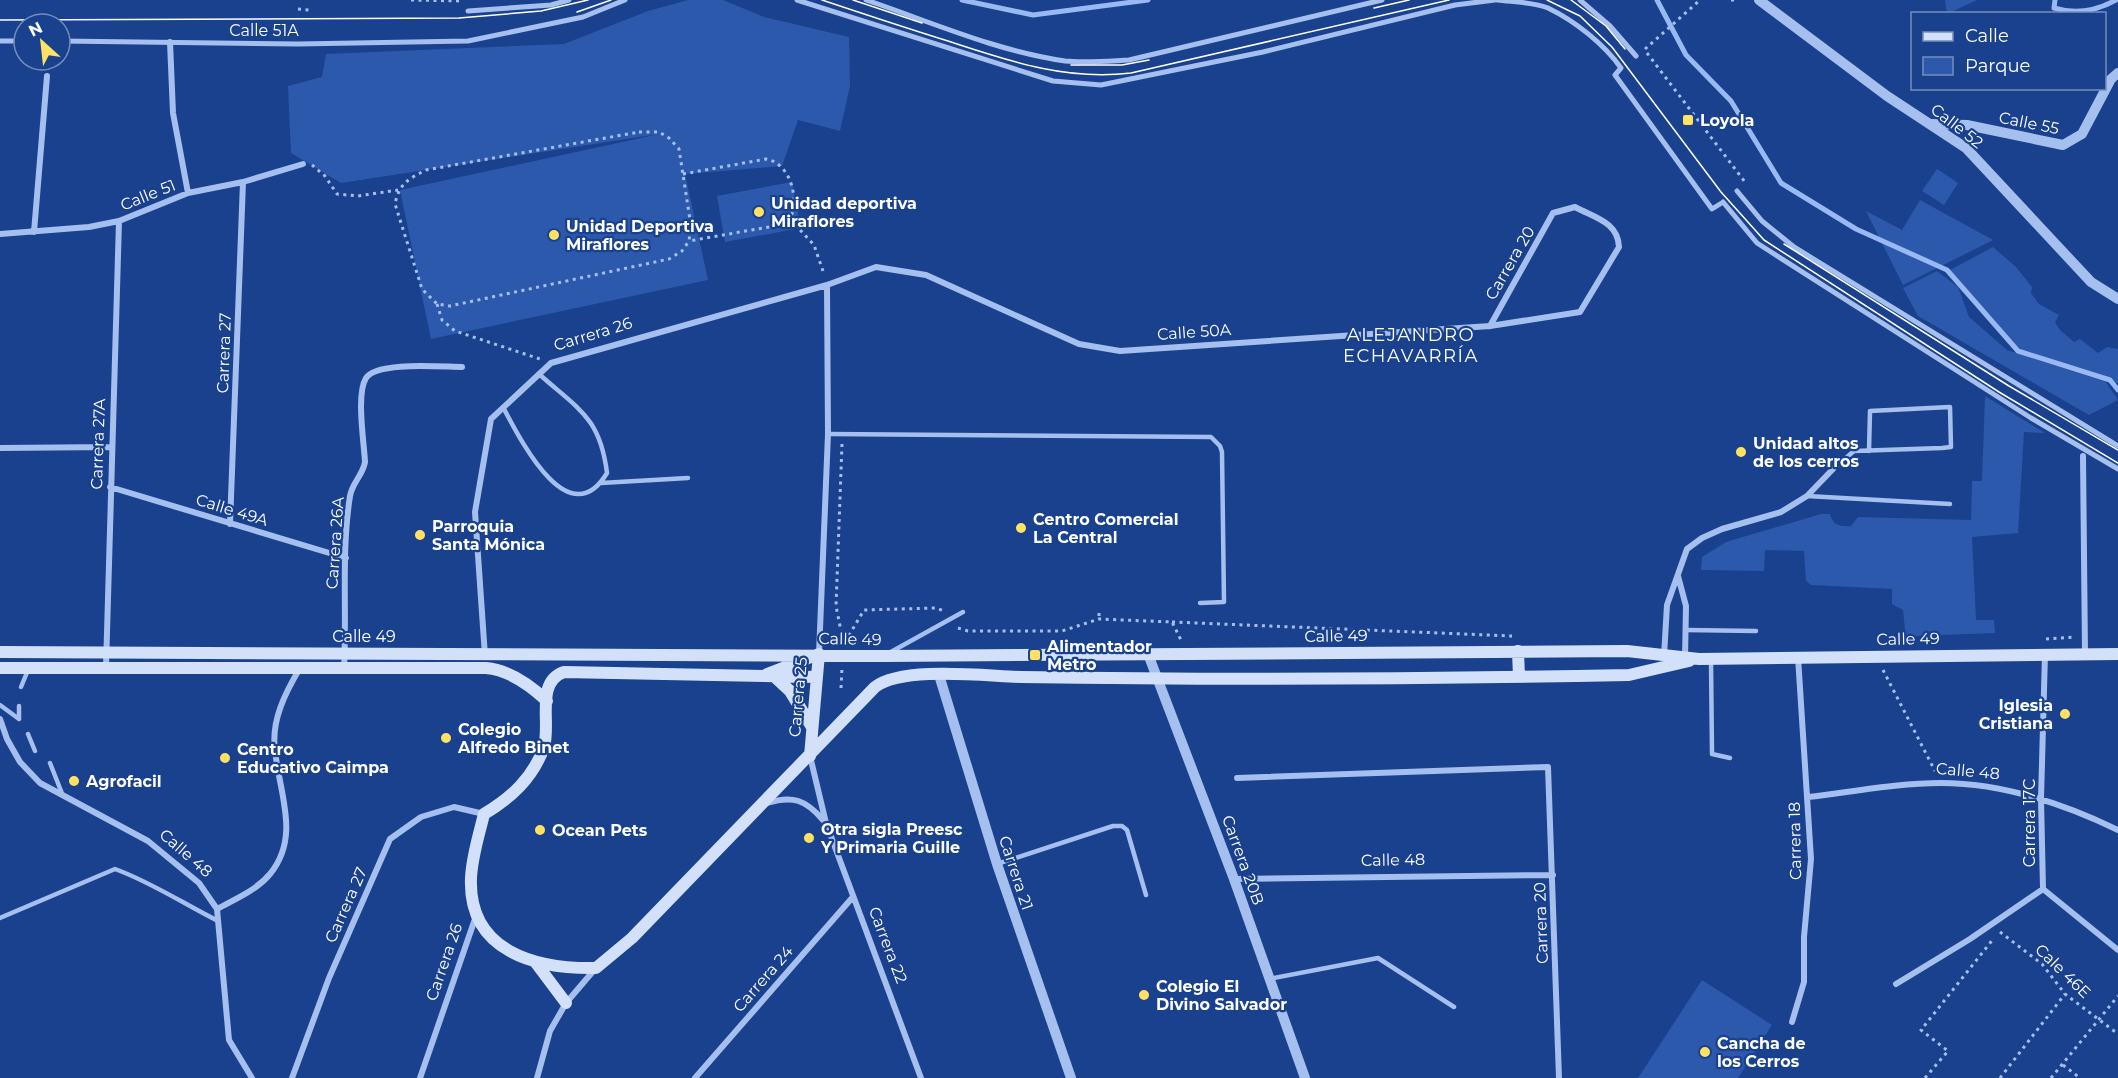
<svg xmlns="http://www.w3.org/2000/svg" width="2118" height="1078" viewBox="0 0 2118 1078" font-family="Montserrat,sans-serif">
	<rect width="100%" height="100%" fill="#19418e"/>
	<path fill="#2c59ac" d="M688,0h35l41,17 85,20 1,49 -10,45 -42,-11 -16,46 -97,8 23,106 -277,59 -31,-149 259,-56 -318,49 -50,-30 -3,-67 34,-9 4,-23 238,-10 84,-33z
		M1945,0h32l-30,14z
		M1937,169l21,14 -14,22 -22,-14z
		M792,182l9,46 -76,14 -8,-46z
		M1920,200l73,40 -90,45 -37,-74 36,19z
		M1993,247l23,20 16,20 -1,6 8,11 20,11 -4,7 5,8 14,12 6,-3 18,14 9,-6 11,2v35c-18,-16 -69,-20 -92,-32 -24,-13 -56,-60 -76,-82z
		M1937,271l21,16 11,30 38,33 99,32 12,18 -29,15 -171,-99 -15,-28z
		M1985,396l60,37 -21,-1 -6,101 -46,4 4,83h18l1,13 -79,3 -10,4 -3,-30 -11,-6v-15l-81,-4 -5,-4 -2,-30 -39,-1 -1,21 -63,-1 1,-13 24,-15 95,-28h9c2,11 11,13 21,12l7,-9 113,3 1,-39h10z
		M1702,980l70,45 -34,53h-100z"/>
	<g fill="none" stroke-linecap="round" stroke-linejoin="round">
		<path stroke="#98b9f1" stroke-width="5" d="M962,0l71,15 115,-15
			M1657,0l29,55 45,46 50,82 75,46 91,41 71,81 92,29 8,10
			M2055,0l-1,8c22,7 42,3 62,-8"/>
		<path stroke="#a5bfee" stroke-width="3" stroke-dasharray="3 4.5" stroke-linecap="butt" d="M411,0l52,1
			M1731,0h5
			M298,9l11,1
			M1645,49l55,-49
			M1647,53l98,129
			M639,132h20l10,6 10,11 12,77 -2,15 -7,10 -13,8 -219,47 -13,-2 -15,-15 -27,-85c4,-20 13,-25 31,-34z
			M312,165l13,11 12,18 21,2 40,-6
			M683,174l83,-15c24,4 34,39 24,60l-10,6 -91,16
			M790,219l24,26 10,29
			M437,304l5,16 13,11 85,28
			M842,444l-6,162 7,35
			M1099,613v6
			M1172,622l340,14
			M958,628l10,3h94l37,-12 73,3 9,18
			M2046,639l29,-2
			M845,642l19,-32 71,-2 10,3
			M1883,670l52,101
			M841,688l1,-20
			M2000,932l42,32 23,30 53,40
			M2063,1065l17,13
			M1925,1078l23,-27 -27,-21 73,-92
			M2000,1078l65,-84
			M2051,1078l67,-82"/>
		<path stroke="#a5bfee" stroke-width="4.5" d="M503,407c18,34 66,129 104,66 -7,-56 -29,-64 -68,-99
			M828,434l383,3 9,9 2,6 2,150 -24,1
			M1833,469l21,-18 88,-3 9,-1 -1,-40 -80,4 -1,40
			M601,483l87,-5
			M1807,496l143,8
			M1686,630l70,1
			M889,653l74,-41
			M1711,661l1,93 18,4
			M21,687l7,-17
			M0,705l19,14
			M19,706v13
			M28,734l7,17
			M50,763l13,33
			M997,864l116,-38h9l5,4 19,65
			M0,918l115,-49c36,13 69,35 103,52
			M1269,979l109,-21 76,49"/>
		<path stroke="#a5bfee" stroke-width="5" d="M797,0l256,81 48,4 162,-33 192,-47 40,-5
			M866,0c65,22 130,51 199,61 21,2 43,0 64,-1l253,-60
			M1497,0c16,2 37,2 51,8 27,13 56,36 73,60l-6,7 97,134 8,-5
			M1580,0l30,26 26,30
			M468,11l83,-6 18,-5
			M0,41h24
			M60,41l238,3 170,-3 115,-24 42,-17
			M1737,191l25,30 32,26 324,199
			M1723,202l34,41 274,175 87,51"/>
		<path stroke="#a5bfee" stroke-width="6" d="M170,42l3,71 15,80
			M34,232l13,-156
			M0,234l89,-7 30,-6 69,-28 55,-11 60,-18
			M0,448l111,-1
			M2083,456l2,198
			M110,487l236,71
			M230,524l13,-342
			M1678,576l8,30 -1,52
			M819,654l9,-220 -1,-149
			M485,656l-10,-144 16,-93 60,-56 276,-78 49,-18 50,8 153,69 41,7 370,-25 90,-14 39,-65c-1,-25 -24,-29 -44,-40l-22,6 -63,113
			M1664,656l3,-51 20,-56 15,-11 20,-9 59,-17 26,-16 26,-27
			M106,667l13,-446
			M344,669c3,-57 -3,-116 6,-173 2,-13 13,-21 15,-34 -1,-20 -9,-68 1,-84 11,-17 76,-11 96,-11
			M0,719l7,20 13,23 20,21 108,58 51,42 18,26 12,131 23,38
			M810,756l16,67 95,255
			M1237,778l311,-11 11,311
			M1808,797c44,-5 89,-14 133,-14 61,0 123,21 177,47
			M767,803c26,-8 39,-3 56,17
			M1234,879l319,-4
			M2043,889l75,61
			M217,909c18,-10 40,-19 53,-35 31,-38 9,-81 5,-124 -4,-29 10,-57 25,-82
			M1896,984l74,-45 73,-50 -2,-90 4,-145
			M1792,1022l12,-40v-45l7,-78 -13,-202
			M292,1078l37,-100 61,-139 31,-22 33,-10 30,7
			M420,1078l56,-162
			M537,1078l13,-47 16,-28 29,-34
			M695,1078l157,-180"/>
		<path stroke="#a5bfee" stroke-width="10" d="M1759,0l128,96 79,52 125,134 27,17
			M1932,124l35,1 96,20 19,-11 29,-55 7,-6
			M1148,654l86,225 71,199
			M939,675l58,189 74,214"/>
		<path stroke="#d3e0fa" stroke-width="12" d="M1518,651l1,26
			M0,652l884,4 743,-5 72,8 419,-5
			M0,668h486c23,2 44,17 61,33
			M767,674l52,-20 -9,102
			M775,677l15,14 22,36
			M817,677l-253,-5c-29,10 -13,51 -20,75 -11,31 -33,51 -60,67 -5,21 -12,42 -13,64 -3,74 65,91 125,90l36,-30 243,-251c28,-21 109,-11 146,-10 203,3 406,2 608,-2l60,-14
			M536,963l30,40"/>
		<path stroke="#fff" stroke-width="1.5" d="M822,0c42,14 84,28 126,41 61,20 118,40 183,32l318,-73
			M853,0l69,23
			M1547,0l33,16 32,31 109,145 43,48 235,152 119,71
			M1571,0l35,26 19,23
			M1374,8l35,-8
			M577,12l34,-12
			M0,20l459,-2 82,-7 47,-11
			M1071,65h51l27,-5
			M1784,244l225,142 109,64"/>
	</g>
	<g fill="#ffe163" stroke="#19418e" stroke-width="2">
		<rect x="1682" y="114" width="12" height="12" rx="3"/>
		<circle cx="759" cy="212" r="6"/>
		<circle cx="554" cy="235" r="6"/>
		<circle cx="1741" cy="452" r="6"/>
		<circle cx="1021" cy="528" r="6"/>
		<circle cx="420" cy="535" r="6"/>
		<rect x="1029" y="649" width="12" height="12" rx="3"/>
		<circle cx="2065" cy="714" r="6"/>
		<circle cx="446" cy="738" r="6"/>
		<circle cx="225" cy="758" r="6"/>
		<circle cx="74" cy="781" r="6"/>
		<circle cx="540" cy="830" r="6"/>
		<circle cx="809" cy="838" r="6"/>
		<circle cx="1144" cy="995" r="6"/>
		<circle cx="1705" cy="1052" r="6"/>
	</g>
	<g text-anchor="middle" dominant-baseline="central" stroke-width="4.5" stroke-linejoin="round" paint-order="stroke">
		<g font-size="16" fill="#fff" stroke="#19418e">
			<text x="264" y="30">Calle 51A</text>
			<text transform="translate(2029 123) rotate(11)">Calle 55</text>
			<text transform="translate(1957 126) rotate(38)">Calle 52</text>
			<text transform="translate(148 195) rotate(-22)">Calle 51</text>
			<text transform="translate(1510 263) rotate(-60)">Carrera 20</text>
			<text transform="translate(1194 332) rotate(-4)">Calle 50A</text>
			<text transform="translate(593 334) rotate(-17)">Carrera 26</text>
			<text transform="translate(224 353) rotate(-88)">Carrera 27</text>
			<text transform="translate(98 444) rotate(-88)">Carrera 27A</text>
			<text transform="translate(232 510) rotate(17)">Calle 49A</text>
			<text transform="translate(335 543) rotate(-86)">Carrera 26A</text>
			<text x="364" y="636">Calle 49</text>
			<text transform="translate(1336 636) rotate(-1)">Calle 49</text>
			<text transform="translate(850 639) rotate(1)">Calle 49</text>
			<text transform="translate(1908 639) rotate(-1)">Calle 49</text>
			<text transform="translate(798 697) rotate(-85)">Carrera 25</text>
			<text transform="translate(1968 771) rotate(5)">Calle 48</text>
			<text transform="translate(2029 823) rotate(-90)">Carrera 17C</text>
			<text transform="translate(1795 841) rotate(-91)">Carrera 18</text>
			<text transform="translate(186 853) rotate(41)">Calle 48</text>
			<text transform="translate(1243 860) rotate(70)">Carrera 20B</text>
			<text transform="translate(1393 860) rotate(-1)">Calle 48</text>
			<text transform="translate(1016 873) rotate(72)">Carrera 21</text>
			<text transform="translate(346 905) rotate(-66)">Carrera 27</text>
			<text transform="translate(1541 923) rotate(-92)">Carrera 20</text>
			<text transform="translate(888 945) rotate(69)">Carrera 22</text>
			<text transform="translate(444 962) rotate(-71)">Carrera 26</text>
			<text transform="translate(2063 971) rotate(44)">Cale 46E</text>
			<text transform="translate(763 979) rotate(-49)">Carrera 24</text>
		</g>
		<g font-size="16" font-weight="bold" fill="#fff" stroke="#19418e" text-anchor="start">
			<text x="1700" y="120">Loyola</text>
			<text x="771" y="203">Unidad deportiva<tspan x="771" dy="18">Miraflores</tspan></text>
			<text x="566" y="226">Unidad Deportiva<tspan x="566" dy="18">Miraflores</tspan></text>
			<text x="1753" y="443">Unidad altos<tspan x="1753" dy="18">de los cerros</tspan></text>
			<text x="1033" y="519">Centro Comercial<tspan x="1033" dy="18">La Central</tspan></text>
			<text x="432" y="526">Parroquia<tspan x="432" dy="18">Santa Mónica</tspan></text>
			<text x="1047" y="646">Alimentador<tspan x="1047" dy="18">Metro</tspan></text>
			<text x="2053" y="705" text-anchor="end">Iglesia<tspan x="2053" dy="18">Cristiana</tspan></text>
			<text x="458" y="729">Colegio<tspan x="458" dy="18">Alfredo Binet</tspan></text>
			<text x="237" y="749">Centro<tspan x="237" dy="18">Educativo Caimpa</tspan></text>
			<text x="86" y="781">Agrofacil</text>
			<text x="821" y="829">Otra sigla Preesc<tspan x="821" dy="18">Y Primaria Guille</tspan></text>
			<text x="552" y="830">Ocean Pets</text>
			<text x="1156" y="986">Colegio El<tspan x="1156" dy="18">Divino Salvador</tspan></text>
			<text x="1717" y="1043">Cancha de<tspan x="1717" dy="18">los Cerros</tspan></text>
		</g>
		<g font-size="18" letter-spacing="1.5" fill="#fff" stroke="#19418e">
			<text x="1411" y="335">ALEJANDRO<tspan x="1411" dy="21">ECHAVARRÍA</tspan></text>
		</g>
	</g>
	<rect x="1911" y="12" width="195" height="78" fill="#19418e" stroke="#758dbb" stroke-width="1.5"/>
	<rect x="1923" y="32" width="30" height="9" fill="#d3e0fa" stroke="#758dbb" stroke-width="1.5"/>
	<text x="1965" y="42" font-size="18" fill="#ffffff">Calle</text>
	<rect x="1923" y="57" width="30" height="18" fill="#2c59ac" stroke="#758dbb" stroke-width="1.5"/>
	<text x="1965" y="72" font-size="18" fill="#ffffff">Parque</text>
	<g transform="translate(42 42) rotate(333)"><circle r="28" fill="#19418e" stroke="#758dbb" stroke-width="1.5"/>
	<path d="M0-4.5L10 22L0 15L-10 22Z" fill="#ffe163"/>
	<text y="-9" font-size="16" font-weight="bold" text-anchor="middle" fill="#ffffff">N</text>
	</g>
</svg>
